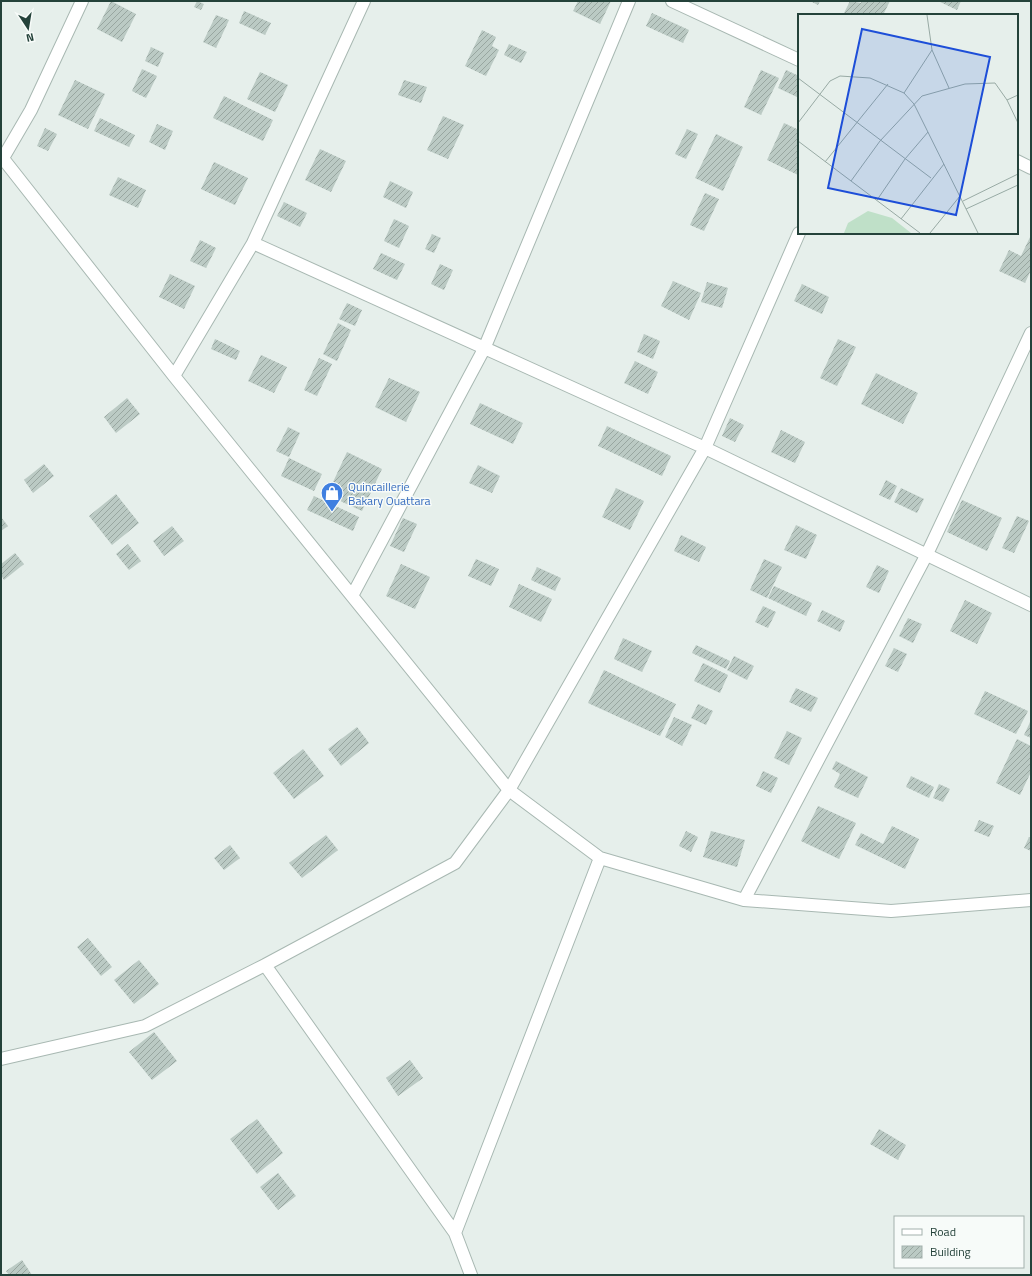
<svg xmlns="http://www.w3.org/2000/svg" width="1032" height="1276" viewBox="0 0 1032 1276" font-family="'Titillium Web',sans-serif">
	<defs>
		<pattern id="building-hatch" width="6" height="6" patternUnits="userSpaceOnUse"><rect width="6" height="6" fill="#bbcac4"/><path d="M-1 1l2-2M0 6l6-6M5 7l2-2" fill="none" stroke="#98a6a0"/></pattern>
	</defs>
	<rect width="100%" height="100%" fill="#e6efeb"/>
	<path fill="url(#building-hatch)" d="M111,1l25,13 -14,28 -25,-13z
		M197,1l7,3 -3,6 -7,-3z
		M578,1h33l-11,23 -27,-13z
		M810,1h10l-2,4z
		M850,1l11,2 1,-2h28l-7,14h-40z
		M938,1h23l-4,9z
		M244,11l27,12 -6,12 -26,-12z
		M652,13l37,17 -6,13 -37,-17z
		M216,15l13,5 -13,28 -13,-6z
		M482,30l14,7 -4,9 7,4 -13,26 -21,-10z
		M509,44l18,8 -6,11 -17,-8z
		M151,47l13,6 -6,14 -13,-6z
		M142,69l15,7 -11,22 -14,-7z
		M761,70l18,8 -18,37 -17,-8z
		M786,70l13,6v22l-21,-10z
		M260,72l28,13 -13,27 -28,-13z
		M75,80l30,14 -17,35 -30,-14z
		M404,80l23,7 -6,16 -23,-8z
		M224,96l49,24 -10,21 -50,-23z
		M443,116l21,9 -16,34 -21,-9z
		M100,118l35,17 -6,12 -35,-16z
		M784,123l15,7 -1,45 -31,-15z
		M157,124l16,7 -8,19 -16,-8z
		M45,128l12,6 -9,17 -11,-5z
		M687,129l11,5 -12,25 -11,-5z
		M716,134l27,13 -20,44 -28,-13z
		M320,149l26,12 -15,31 -26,-12z
		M214,162l34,16 -13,27 -34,-16z
		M118,177l28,13 -8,18 -29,-13z
		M390,181l23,11 -7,16 -23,-11z
		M705,193l14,6 -15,32 -14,-6z
		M284,202l23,11 -7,14 -23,-11z
		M394,219l15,7 -10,22 -15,-7z
		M432,234l9,4 -7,15 -9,-4z
		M1031,235v35l-6,13 -26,-12 10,-21 12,6z
		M200,240l16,8 -10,20 -16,-7z
		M381,253l24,11 -8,16 -24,-11z
		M440,264l13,6 -9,20 -13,-6z
		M170,274l25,12 -11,23 -25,-12z
		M673,281l28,12 -12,27 -28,-14z
		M707,282l21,6 -6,20 -21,-6z
		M802,284l27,13 -7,17 -28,-13z
		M347,303l15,7 -7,16 -16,-7z
		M338,323l13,7 -14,31 -14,-7z
		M644,334l16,7 -7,18 -16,-7z
		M215,339l25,12 -4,9 -25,-11z
		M838,339l18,8 -19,39 -17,-8z
		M261,355l26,12 -13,26 -26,-12z
		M319,358l13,6 -15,32 -13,-6z
		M635,361l23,11 -10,22 -24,-11z
		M876,373l42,20 -15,31 -42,-20z
		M389,378l31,14 -14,30 -31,-15z
		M127,398l13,16 -24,19 -12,-16z
		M480,403l43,20 -10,21 -43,-20z
		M730,418l14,7 -9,17 -13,-6z
		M607,426l64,30 -9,20 -64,-30z
		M288,427l12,6 -11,24 -13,-6z
		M781,430l24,12 -10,21 -24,-11z
		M347,452l35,17 -20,42 -35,-16z
		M289,458l33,16 -8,17 -33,-15z
		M44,464l10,12 -21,17 -9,-13z
		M478,465l22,11 -8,17 -23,-10z
		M886,480l11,6 -7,14 -11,-5z
		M616,488l28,13 -14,29 -28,-13z
		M901,488l23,11 -7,14 -23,-11z
		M116,494l23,29 -27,22 -23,-29z
		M314,496l45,21 -6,14 -46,-21z
		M962,500l40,18 -15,33 -40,-19z
		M1017,516l12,5 -15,32 -12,-5z
		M1,517l7,9 -7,5z
		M403,518l14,6 -13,28 -14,-6z
		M796,525l21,10 -11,24 -22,-9z
		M172,526l12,15 -20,15 -11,-15z
		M681,535l25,12 -7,15 -25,-11z
		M128,544l13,17 -12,9 -13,-16z
		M15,553l9,11 -20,16 -3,-5v-11z
		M476,559l23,10 -8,17 -23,-10z
		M764,559l18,8 -15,31 -17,-8z
		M401,564l29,13 -15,32 -29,-13z
		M877,565l12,6 -10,22 -13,-6z
		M537,567l24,11 -6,13 -24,-11z
		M519,584l33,15 -11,23 -32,-15z
		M774,586l38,17 -6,13 -38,-18z
		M965,600l27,13 -15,31 -27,-13z
		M763,606l13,6 -8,16 -13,-6z
		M822,610l23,11 -5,11 -23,-11z
		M908,618l14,6 -9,19 -14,-7z
		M623,638l29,13 -10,21 -28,-13z
		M696,645l34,16 -4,8 -34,-16z
		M894,648l13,6 -9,18 -13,-6z
		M734,656l20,10 -7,14 -20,-10z
		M703,663l25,12 -8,18 -26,-12z
		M604,670l72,34 -16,32 -72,-33z
		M796,688l22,10 -7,14 -22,-10z
		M985,691l43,20 -12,23 -42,-20z
		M698,704l15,7 -7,14 -15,-7z
		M674,717l18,8 -10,21 -17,-9z
		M1031,720v18l-7,-3z
		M357,727l12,16 -28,23 -13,-17z
		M787,731l15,7 -13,27 -15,-7z
		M1017,739l14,7v26l-11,23 -24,-12z
		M303,749l21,27 -30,23 -21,-26z
		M836,761l32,16 -10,21 -24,-11 6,-13 -8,-5z
		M763,771l15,7 -7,15 -15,-7z
		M911,776l23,11 -5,11 -23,-11z
		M939,784l11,5 -7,13 -10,-4z
		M818,806l38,17 -17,36 -38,-18z
		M979,820l15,6 -5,11 -15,-6z
		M892,826l27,13 -14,30 -50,-24 6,-12 22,11z
		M686,831l12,6 -7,15 -12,-6z
		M711,831l34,9 -8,27 -34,-10z
		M326,835l12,15 -36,28 -13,-15z
		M1029,837h2v14l-7,-3z
		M230,845l10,13 -16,12 -10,-12z
		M88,938l24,29 -11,9 -24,-29z
		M139,960l20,24 -25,20 -20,-24z
		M154,1032l23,29 -25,19 -23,-28z
		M410,1060l13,18 -25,18 -12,-18z
		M257,1119l26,34 -26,21 -27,-35z
		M879,1129l27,16 -8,15 -28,-16z
		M278,1173l18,23 -18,14 -18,-23z
		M22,1260l10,15h-23l-3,-4z"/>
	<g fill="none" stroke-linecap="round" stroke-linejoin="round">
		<g stroke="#a8b8b2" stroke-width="14">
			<path id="minor" d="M672,1l127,59
				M1,156l173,220 335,414 91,68 144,42 147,11 140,-11
				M3,158l28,-48 51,-109
				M1017,161l14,7
				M253,243l452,205 326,157
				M174,376l79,-133 111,-242
				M352,596l132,-247 145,-348
				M744,900l183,-346 104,-221
				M265,965l190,268 16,42
				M1,1059l144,-33 120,-61 190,-102 54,-73 196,-342 94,-215
				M455,1233l145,-375"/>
		</g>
		<use href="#minor" stroke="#fff" stroke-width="12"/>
	</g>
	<defs>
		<g id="shop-pin" transform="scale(1.15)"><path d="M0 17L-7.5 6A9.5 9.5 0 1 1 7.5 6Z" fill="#3f7fe0" stroke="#f7fbf9"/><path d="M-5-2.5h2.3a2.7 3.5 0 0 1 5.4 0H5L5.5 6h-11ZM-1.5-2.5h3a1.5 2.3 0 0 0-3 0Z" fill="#fff"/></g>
	</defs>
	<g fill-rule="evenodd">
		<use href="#shop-pin" x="332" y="493"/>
	</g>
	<g text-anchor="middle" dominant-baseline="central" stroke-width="3" stroke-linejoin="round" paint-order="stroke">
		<g font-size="12" fill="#366cbe" stroke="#f7fbf9" text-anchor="start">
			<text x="348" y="486">Quincaillerie<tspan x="348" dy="14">Bakary Ouattara</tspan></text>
		</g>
	</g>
	<g transform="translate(798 14)">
		<rect width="220" height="220" fill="#e6efeb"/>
		<path d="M70,197l24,7 19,15h-67l4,-10z" fill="#bfe0c8"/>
		<path fill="none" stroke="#98aaa4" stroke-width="1" d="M129,1l5,35 17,38M0,64l133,100M106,79l28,-43M209,86l11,-5M0,109l32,-42 10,-5 30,2 34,15 10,11 64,129M0,127l122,92M27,148l63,-78M53,167l29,-40 42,-45 43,-12 30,-1 12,17 11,23M79,186l28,-41 23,-27M165,187l55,-27M168,195l52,-24M103,205l43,-55M132,219l30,-37"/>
		<path fill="#1d4ed8" fill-opacity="0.15" stroke="#1d4ed8" stroke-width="2" d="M64,15l128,28 -34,158 -128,-27z"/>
		<rect width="220" height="220" fill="none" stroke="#24423a" stroke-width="2"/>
	</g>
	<rect width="1032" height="1276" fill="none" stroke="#24423a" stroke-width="4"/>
	<rect x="894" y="1216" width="130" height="52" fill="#f7fbf9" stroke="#a3b1ad"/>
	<rect x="902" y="1229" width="20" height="6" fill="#ffffff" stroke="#a3b1ad"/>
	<text x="930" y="1236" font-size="12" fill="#24423a">Road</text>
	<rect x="902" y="1246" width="20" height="12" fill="url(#building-hatch)" stroke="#a3b1ad"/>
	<text x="930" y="1256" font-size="12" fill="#24423a">Building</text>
	<g transform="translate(28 28) rotate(168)" stroke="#f7fbf9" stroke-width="3" paint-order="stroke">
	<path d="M0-3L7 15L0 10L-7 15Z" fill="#24423a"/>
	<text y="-6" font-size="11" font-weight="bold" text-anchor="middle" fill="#24423a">N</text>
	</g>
</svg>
